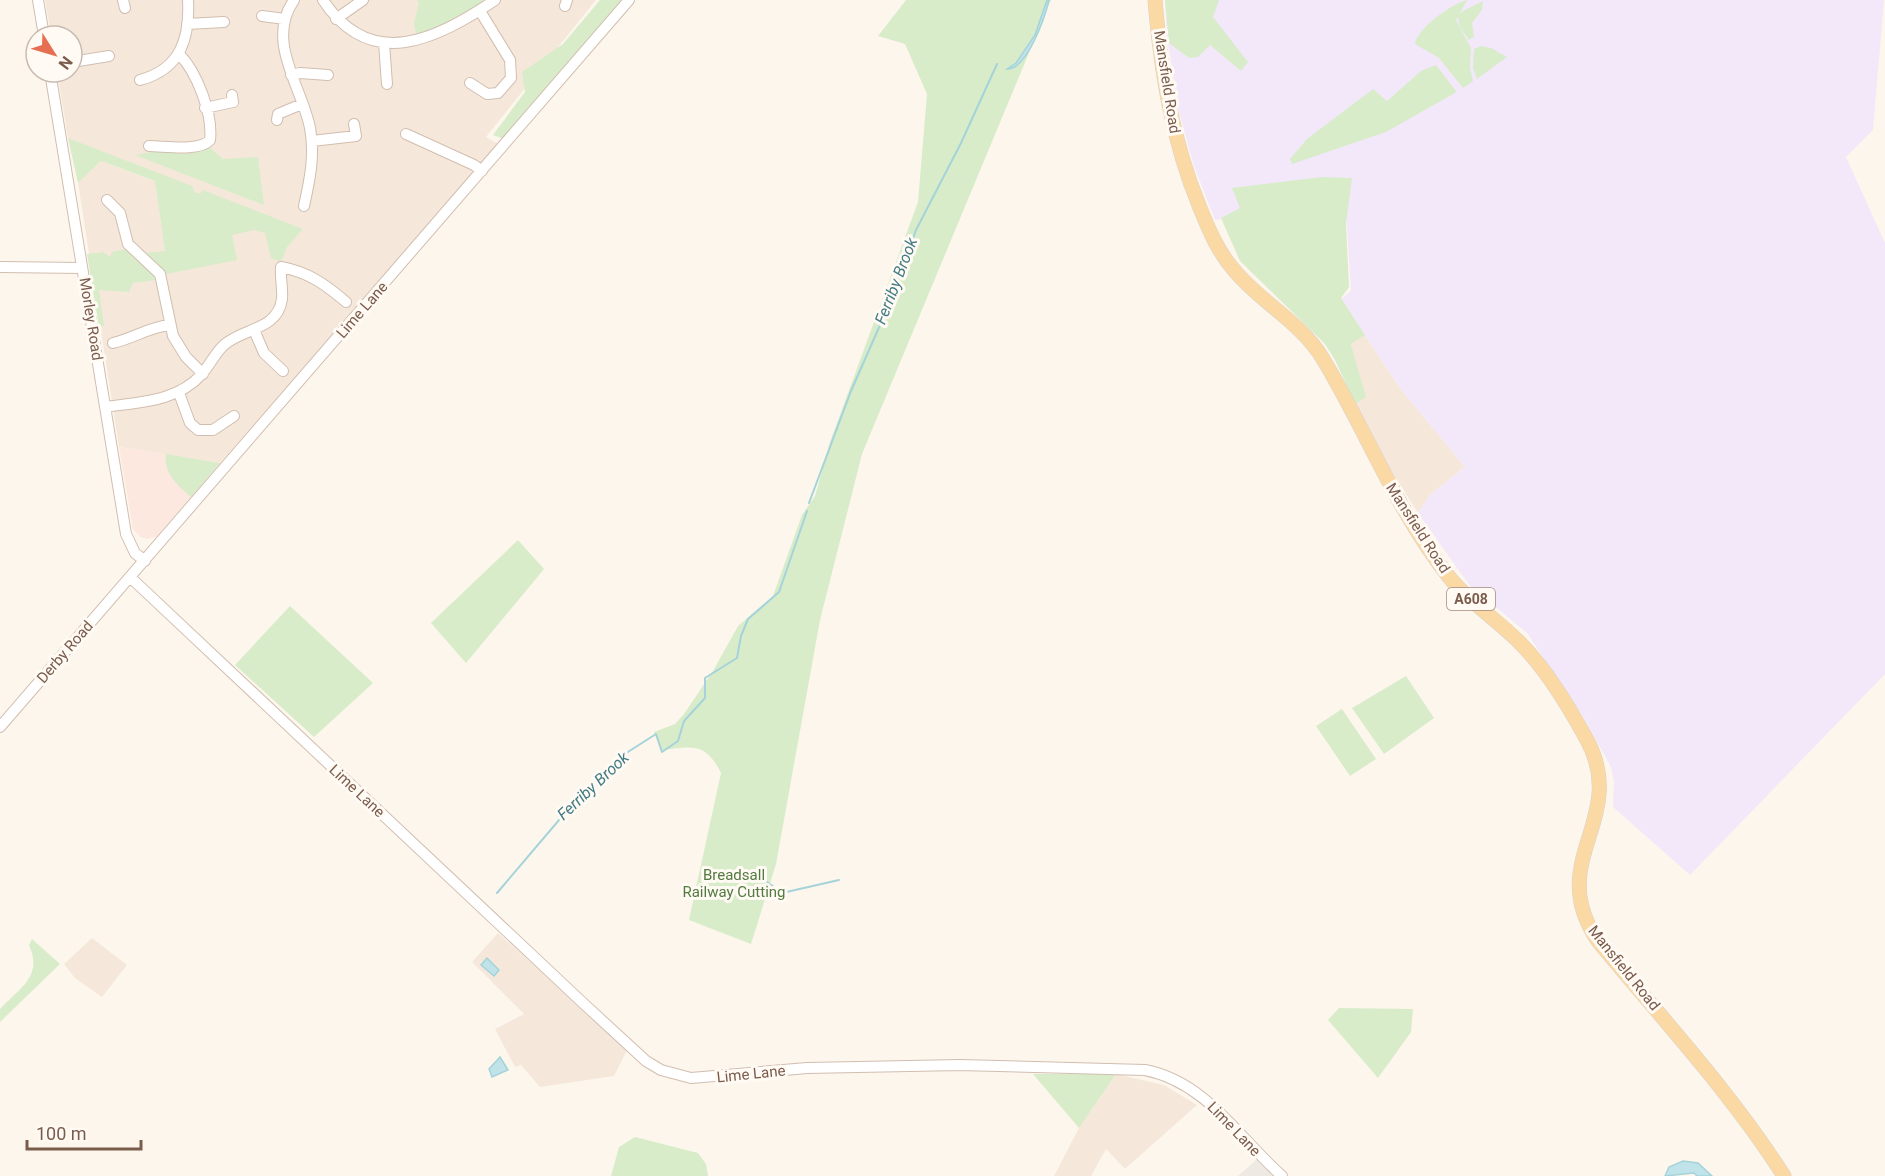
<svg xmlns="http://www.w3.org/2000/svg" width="1885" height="1176" viewBox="0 0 1885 1176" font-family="Roboto,sans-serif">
	<rect width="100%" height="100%" fill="#fdf6ec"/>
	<path fill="#f5e8da" d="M45,0h551l-110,137 14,8 -280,318 -101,-16 -41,-264 23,-22 53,20 -1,-9 -85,-34 -11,-66h15v-36h-21z
		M1365,335l35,53 65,79 -35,28 -12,18 -29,-46 -34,-63 9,-13 -13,-47z
		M498,933l129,117 -13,26 -74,11 -19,-22 -6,2 -20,-38 29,-15 -52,-52z
		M92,938l35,27 -25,32 -27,-19 -11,-14z
		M1116,1074l48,11 33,20 -72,64 -19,-20 -15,27h-37l25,-48z"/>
	<path fill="#fde8e0" d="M119,447l101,16 -64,74 -9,2 -7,-2 -7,-8z"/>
	<path fill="#efe9e4" d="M1257,1159l17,17h-36l9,-8z"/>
	<path fill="#f3e8fa" d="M1165,0h719l-11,130 -27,27 39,86v431l-195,201 -77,-68 1,-25 -3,-15 -27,-49 -57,-85 -57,-47 -52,-73 12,-18 35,-28 -65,-79 -59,-89 10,-8 -5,-80 -131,9 -21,-54 -15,-54 -12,-76z"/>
	<path fill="#d8ecc9" d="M417,0h68l-34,22 -35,12 -2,-11 5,-20z
		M600,0h22l-118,139 -11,-4 32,-43 -3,-20 41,-28z
		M906,0h145l-189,454 -42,166 -44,244 -25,80 -62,-24 32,-147c-16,-32 -29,-26 -60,-23l-7,-18 21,-8 9,-10 29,-43 25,-45 35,-30 29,-81 13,-19 15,-54 88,-240 9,-108 -22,-50 -27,-8z
		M1165,0h54l-6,17 35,45 -7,9 -31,-26 -12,12 -9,1 -20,-15z
		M1467,0l-8,15 4,-4 20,-10 -1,9 -10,13 2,14 -5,3 -9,-13 -2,-10 -2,3 15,28 -1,20 3,13 -10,7 -24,-30 -24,-14c1,-15 38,-41 52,-44z
		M1481,46l10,2 16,9 -30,22 -4,-11 1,-19z
		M1436,65l20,26 -1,2 -69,39 -94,32 -2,-5 17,-20 66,-50 14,12 34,-30z
		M68,138l124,48 3,7h6l2,-3 100,39 -16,18 -6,15 -10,-4 -6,-25 -11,-3 -22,5 5,25 -71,14 -22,-21 21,-2 -10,-70 -54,-20 -23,22z
		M209,147l14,12 35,-2 6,48 -129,-50 38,-7 5,6h8l2,-3z
		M1322,177l30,1 -6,46 3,63 -8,11 24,37 -14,9 15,53 -11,7 -20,-44 -10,-16 -85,-83 -19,-43 19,-10 -8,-20z
		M127,249l29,27v4l-23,3 -4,9 -30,-2 5,36 -5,1 -12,-73 16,-2 7,5 2,-5z
		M166,454l54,9 -29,34c-13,-11 -28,-24 -25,-43z
		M518,540l26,29 -78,94 -35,-40z
		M290,606l83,77 -59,54 -79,-72z
		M1406,676l28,42 -50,36 -32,-46z
		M1342,709l34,50 -26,17 -34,-50z
		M32,939l28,25 -60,58v-13c21,-22 43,-33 29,-64z
		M1339,1008l74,1 -2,23 -33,46 -50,-58z
		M1033,1074h83l-37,54z
		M635,1137l63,16 8,11 2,12h-97l8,-29z"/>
	<path fill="#bfe3e8" stroke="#a5d3da" stroke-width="1.5" d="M1047,0h2c-4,17 -22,70 -42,69l9,-6 19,-28z
		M487,958l12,12 -5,6 -13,-11z
		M500,1057l8,13 -16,7 -3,-8z
		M1683,1161l15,2 14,13h-15l-3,-3 -29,3 4,-9z"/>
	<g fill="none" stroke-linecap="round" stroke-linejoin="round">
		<path stroke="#a5d3da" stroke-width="2" d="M809,503l42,-112 37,-84 28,-77 45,-87 36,-79
			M767,882l15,11 57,-13
			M497,893l68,-80v-4l55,-52 36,-23 6,18 16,-11 6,-20 21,-23v-20l32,-20 4,-22 7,-17 31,-27 28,-81"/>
		<g stroke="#d1beb0" stroke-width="12">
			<path id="minor" d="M38,0l6,36
				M123,0l2,8
				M294,0c-29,41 8,87 16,128 5,27 0,51 -6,78
				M323,0c48,73 114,39 172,0
				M565,6l2,-6
				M262,16l23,3
				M336,19l27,-19
				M187,24l37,-2
				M384,43l3,41
				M72,62l37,-6
				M50,72l76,462 9,19 10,8
				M291,75l9,-2 28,2
				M140,80c41,-11 50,-42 48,-80
				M470,83l17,11 11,-1 13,-15 -1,-18 -30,-49
				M205,108l28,-6 -1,-7
				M277,120l1,-6 24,-10
				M406,134l68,31 8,6
				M312,141l44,-5 -2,-12
				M149,146c16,0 50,6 61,-6 3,-26 -13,-68 -31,-86
				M107,200l13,13 8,31 32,30 13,62 13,21 17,17
				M0,267l82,1
				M254,330l10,23 19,18
				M113,343c21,-5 36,-16 57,-18
				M179,393l11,30 8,7h15l21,-14
				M105,407c34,-5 72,-5 97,-33 8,-9 13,-21 22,-29 19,-17 54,-15 58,-46 1,-11 -2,-21 -1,-32 27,5 44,17 65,35
				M130,577l453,426 63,58 15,9 30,8 116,-10 153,-3 185,5c61,12 93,67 137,106
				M0,727l629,-727"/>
		</g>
		<g stroke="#dad1cd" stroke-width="15">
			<path id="major" d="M1155,0c6,72 17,140 45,208 9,22 18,44 34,62 26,32 67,52 89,89 43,71 73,151 126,218 19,24 46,41 68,63 28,27 50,64 69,98 45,81 -43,122 12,203 64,78 132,150 186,235"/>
		</g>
		<use href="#minor" stroke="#fff" stroke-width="10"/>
		<use href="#major" stroke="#fbd9a5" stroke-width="14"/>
	</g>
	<g text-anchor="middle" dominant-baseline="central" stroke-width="6" stroke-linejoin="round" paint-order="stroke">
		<rect fill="#fffaf3" stroke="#a28b7f" stroke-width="1.5" x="1447" y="588" width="48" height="22" rx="4.5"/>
		<g font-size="14" font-weight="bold" fill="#7a5c4d">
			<text x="1471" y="599">A608</text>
		</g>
		<g font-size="15" fill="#7a5c4d" stroke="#fffaf3">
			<text transform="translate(1167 82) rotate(81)">Mansfield Road</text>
			<text transform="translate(362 310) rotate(-49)">Lime Lane</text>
			<text transform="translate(91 319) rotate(81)">Morley Road</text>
			<text transform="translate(1418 528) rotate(57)">Mansfield Road</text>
			<text transform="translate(65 652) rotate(-49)">Derby Road</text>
			<text transform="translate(357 791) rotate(43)">Lime Lane</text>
			<text transform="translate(1624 968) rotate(51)">Mansfield Road</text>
			<text transform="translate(751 1074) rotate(-6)">Lime Lane</text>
			<text transform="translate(1234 1129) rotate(46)">Lime Lane</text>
		</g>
		<g font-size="15" fill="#537a41" stroke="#fffaf3">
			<text x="734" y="875">Breadsall<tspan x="734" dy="17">Railway Cutting</tspan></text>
		</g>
		<g font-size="16" font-style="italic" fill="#437c86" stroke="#fffaf3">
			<text transform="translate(896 281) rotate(-69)">Ferriby Brook</text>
			<text transform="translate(593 786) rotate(-43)">Ferriby Brook</text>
		</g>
	</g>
	<g transform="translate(54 54) rotate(127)"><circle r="28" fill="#fffaf3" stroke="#cabbb1" stroke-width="1.5"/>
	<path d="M0-4.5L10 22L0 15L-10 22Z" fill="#e76f51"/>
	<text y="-9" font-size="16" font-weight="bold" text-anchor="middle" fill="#7a5c4d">N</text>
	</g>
	<path d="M27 1140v9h114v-9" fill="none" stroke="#7a5c4d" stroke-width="3"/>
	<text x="36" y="1140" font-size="18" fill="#7a5c4d" stroke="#fffaf3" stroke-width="4.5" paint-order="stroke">100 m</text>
</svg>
